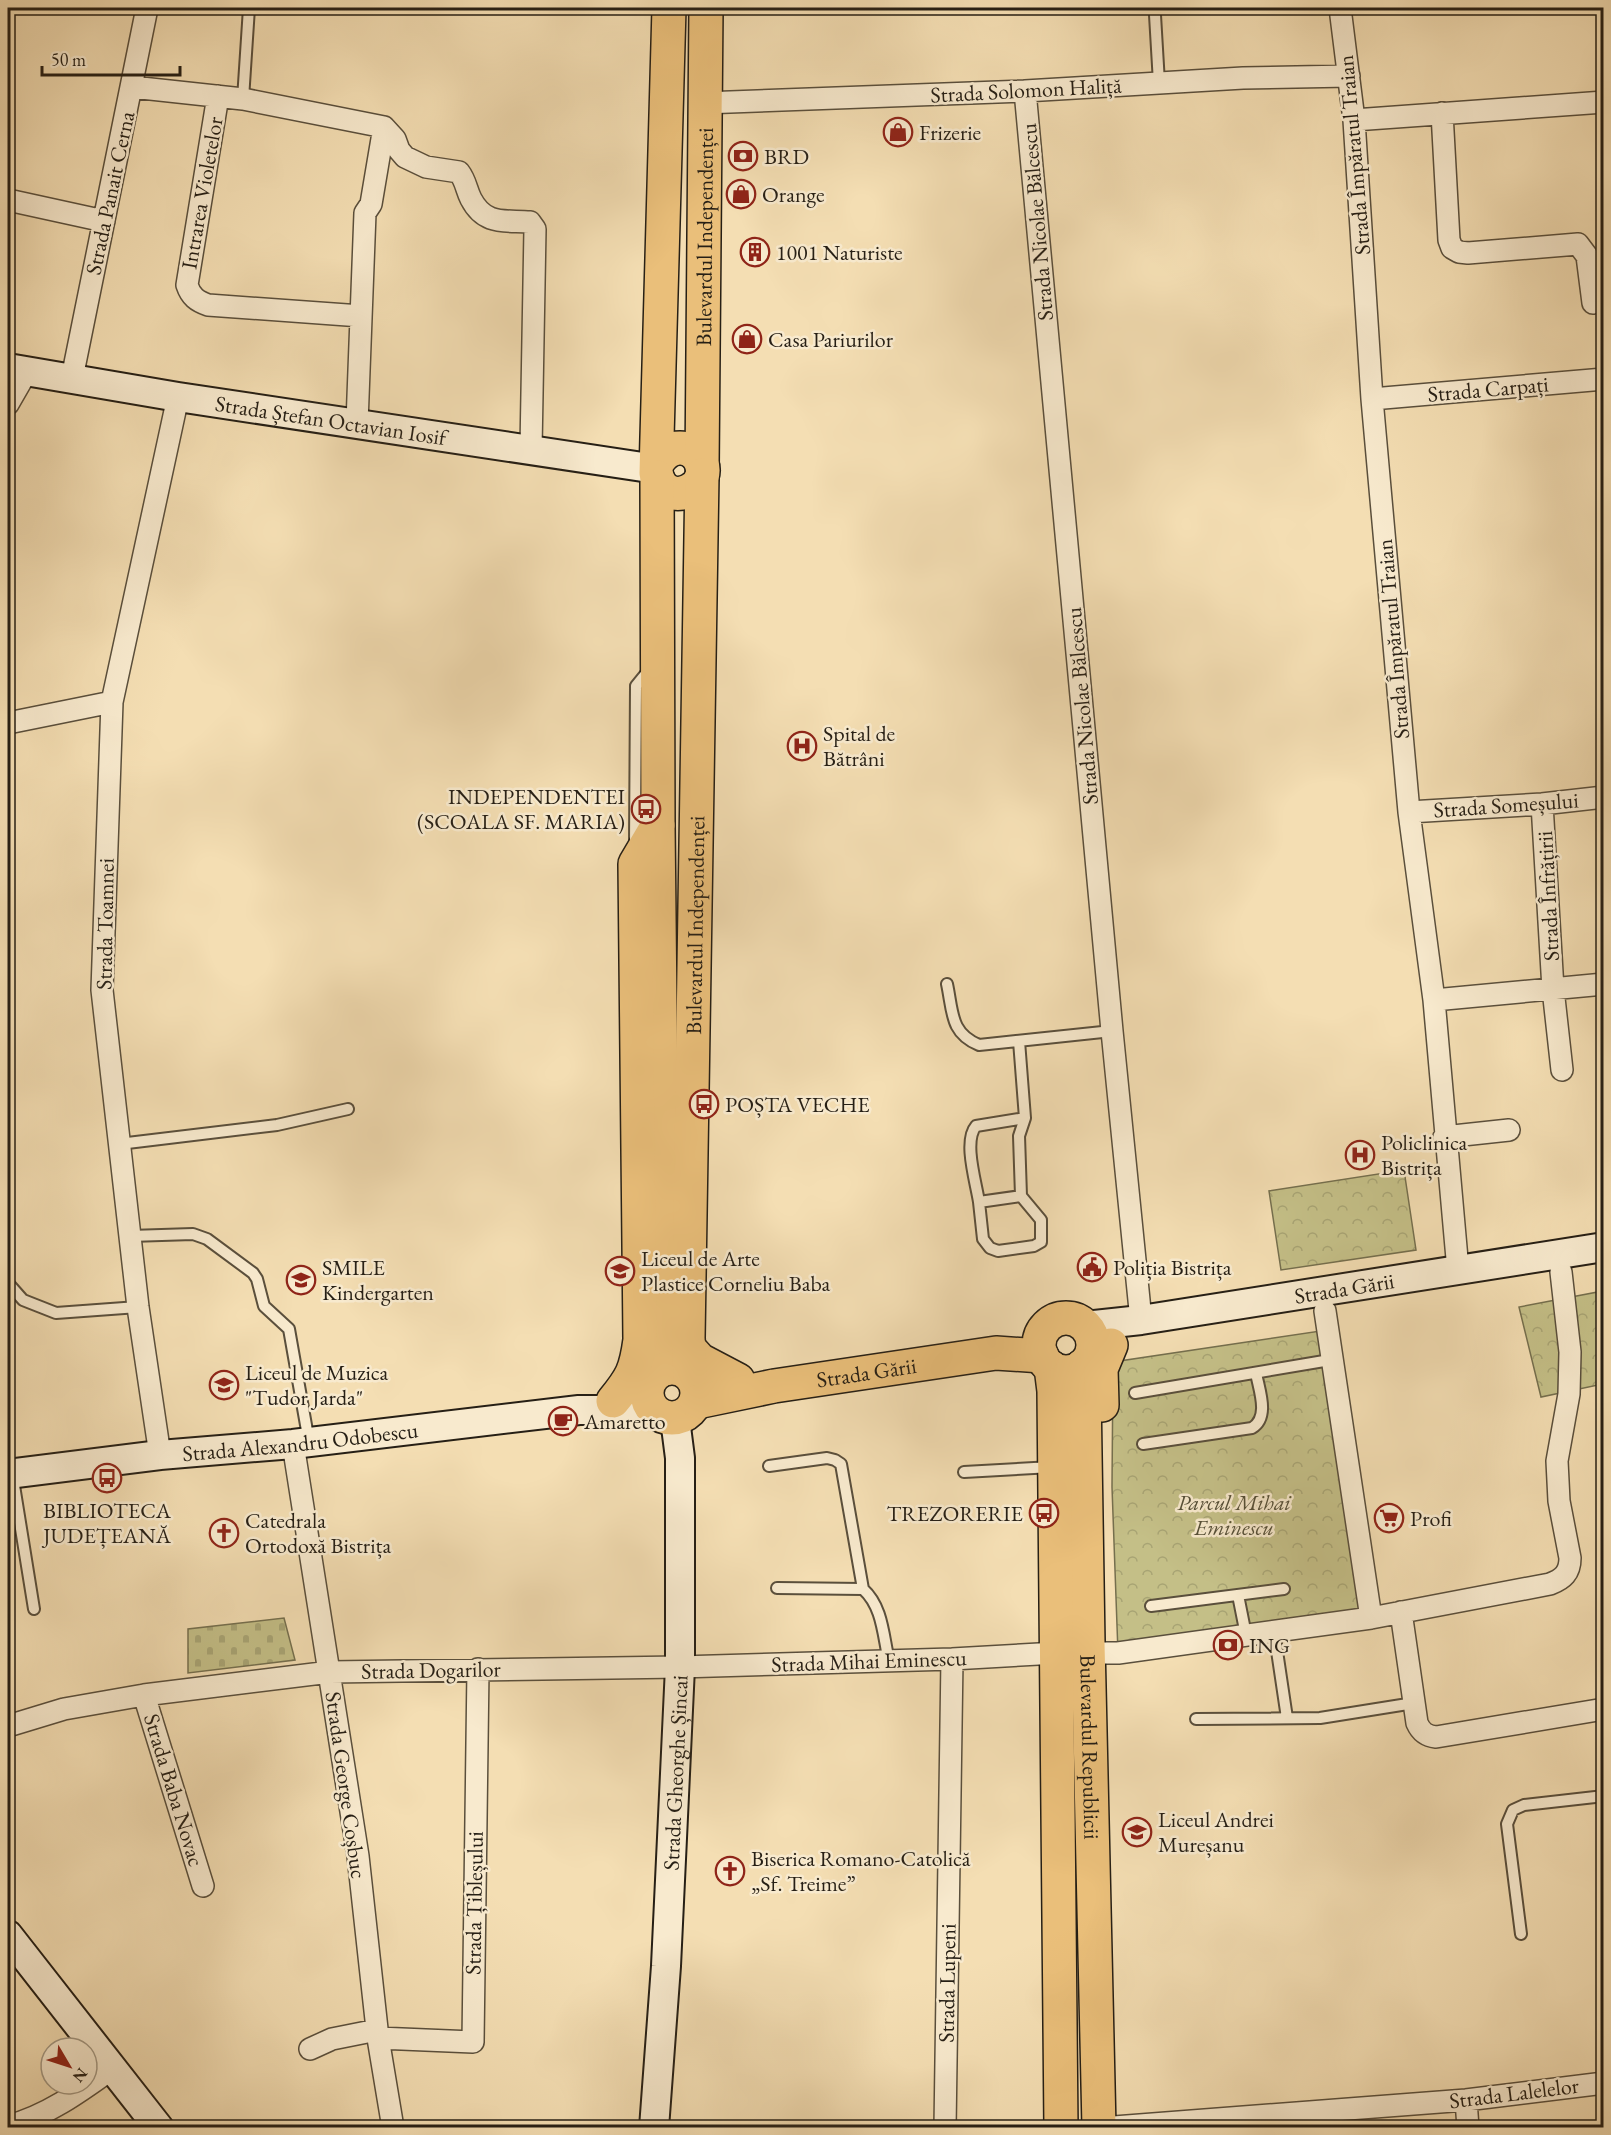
<svg xmlns="http://www.w3.org/2000/svg" width="1611" height="2135" viewBox="0 0 1611 2135" font-family="'EB Garamond',serif">
	<defs>
		<pattern id="cemetery-stones" width="16" height="16" patternUnits="userSpaceOnUse" patternTransform="scale(1.5)"><rect width="16" height="16" fill="#c4bf87"/><path d="M2 7V4a2 2 0 0 1 4 0v3zM10 15v-3a2 2 0 0 1 4 0v3z" fill="#a8a474"/></pattern>
		<pattern id="park-crowns" width="20" height="18" patternUnits="userSpaceOnUse" patternTransform="scale(1.5)"><rect width="20" height="18" fill="#c4bf87"/><path d="M2 6a3 3 0 1 1 6 0M12 15a3 3 0 1 1 6 0" fill="none" stroke="#a8a474"/></pattern>
	</defs>
	<rect width="100%" height="100%" fill="#f4deb3"/>
	<filter id="stains"><feTurbulence type="fractalNoise" baseFrequency=".00333" numOctaves="4"/><feColorMatrix values="0 0 0 0 .2 0 0 0 0 .09 0 0 0 0 .02 0 0 0 .5 -.17"/></filter>
	<radialGradient id="worn" r=".72"><stop offset=".6" stop-color="#630" stop-opacity="0"/><stop offset="1" stop-color="#630" stop-opacity=".3"/></radialGradient>
	<path fill="url(#cemetery-stones)" stroke="#756f4e" stroke-width="1.5" d="M284,1618l11,42 -107,13v-44z"/>
	<path fill="url(#park-crowns)" stroke="#756f4e" stroke-width="1.5" d="M1404,1170l12,80 -135,20 -12,-79z
		M1603,1291v93l-62,13 -22,-90z
		M1327,1330l44,288 -253,35 -6,-166 1,-125z"/>
	<g fill="none" stroke-linecap="round" stroke-linejoin="round">
		<g stroke="#5a4f3c" stroke-width="14">
			<path id="lane" d="M1155,15l4,68
				M243,99l6,-91
				M635,845l1,-159 13,-16
				M947,984c6,28 3,49 32,61l133,-14
				M1019,1041l6,77 -6,18 2,60 -42,6c-3,-20 -16,-61 -3,-76l49,-8
				M119,1144l158,-19 71,-16
				M979,1202l4,37 7,9 8,3 36,-5 7,-4v-22l-20,-24
				M130,1236l63,-2 14,5 46,34 4,6 7,27 25,23 20,113
				M8,1283l15,17 33,13 82,-6
				M1135,1393l195,-33
				M1143,1444l109,-16c18,-11 7,-38 4,-55
				M769,1466l58,-8 8,2 6,4 22,125c20,18 20,47 26,72
				M964,1472l88,-5
				M12,1473l22,136
				M777,1588l86,1
				M1238,1595l8,40
				M1151,1606l133,-17
				M1274,1631l13,87
				M1196,1719l124,-1 94,-15
				M1521,1934l-14,-110 6,-14 11,-5 80,-9"/>
		</g>
		<g stroke="#5a4f3c" stroke-width="24">
			<path id="street" d="M1340,8l14,112 18,279 37,413 25,188 24,270
				M132,87l111,12 141,28
				M1025,91l87,940 29,289
				M218,96l-31,189c4,12 10,16 21,20l153,11
				M703,103l322,-12 218,-13 106,-2
				M1442,113l7,127 3,8 7,4 9,1 110,-9 9,12 6,47
				M1354,120l250,-18
				M384,127l11,12 4,11 6,7 21,10 33,5c7,9 7,17 12,27 14,27 34,21 59,23l5,7 -4,219
				M8,200l96,21
				M72,378l75,-370
				M1372,399l232,-20
				M8,404l19,-33
				M357,423l8,-210 6,-9 13,-77
				M8,723l104,-21
				M1542,804l11,185 9,81
				M1409,812l133,-8 62,-7
				M1434,1000l170,-16
				M1444,1137l65,-7
				M1325,1311l46,307
				M293,1444l65,412 20,182 15,90
				M160,1455l-22,-148 -36,-317 10,-288 66,-305
				M1401,1612l16,111c4,9 9,13 19,14l168,-28
				M1088,1653h30l253,-35 179,-34c13,-5 20,-11 20,-26l-11,-57 -2,-40 12,-67 1,-42 -9,-80
				M144,1695l59,191
				M8,1726l56,-17 80,-14 186,-23 350,-5 272,-8 105,-6
				M378,2038l95,4 5,-373
				M310,2049l22,-10 45,-9
				M1466,2100l2,28
				M8,2126c39,-10 73,-35 105,-58
				M945,2128l7,-469
				M1101,2128l365,-28 138,-17"/>
		</g>
		<g stroke="#261f15" stroke-width="32">
			<g id="secondary">
				<path id="s1" d="M8,368l170,29 478,72"/>
				<path id="s2" d="M1085,1326l56,-6 463,-73"/>
				<path id="s3" d="M8,1474l152,-19 133,-11 286,-34h56l16,-2"/>
				<path d="M8,1935l151,193"/>
				<path id="s4" d="M654,2128l12,-162 14,-299v-209l-5,-39"/>
			</g>
		</g>
		<g stroke="#261f15" stroke-width="36">
			<g id="primary">
				<path d="M658,462c5,-8 12,-14 22,-14 7,0 13,3 17,8 24,29 -32,58 -41,17l13,-465"/>
				<path id="s5" d="M702,467l4,-459"/>
				<path d="M657,477l1,348 6,544"/>
				<circle cx="1066" cy="1345" r="27"/>
				<path d="M690,1349l10,11 38,20"/>
				<path id="s6" d="M1082,1366l2,25 4,252 11,485"/>
				<path d="M1051,1367l3,24 7,737"/>
				<circle cx="672" cy="1393" r="25"/>
				<path id="s7" d="M690,1375l-2,-37 14,-863"/>
				<path d="M613,1401c19,-23 23,-31 27,-61l-5,-476 23,-39"/>
				<path id="s8" d="M697,1402l77,-16 222,-33 46,3"/>
				<path d="M1102,1405l-1,-36 10,-24"/>
			</g>
		</g>
		<use href="#lane" stroke="#f8eace" stroke-width="10"/>
		<use href="#street" stroke="#f8eace" stroke-width="21"/>
		<use href="#secondary" stroke="#f8eace" stroke-width="28"/>
		<use href="#primary" stroke="#eabf7a" stroke-width="33"/>
	</g>
	<defs>
		<g id="shop-ring" transform="scale(1.5)"><circle r="9.5" fill="#f8eace" stroke="#8f2418" stroke-width="1.5"/><path d="M-5-2.5h2.3a2.7 3.5 0 0 1 5.4 0H5L5.5 6h-11ZM-1.5-2.5h3a1.5 2.3 0 0 0-3 0Z" fill="#8f2418"/></g>
		<g id="bank-ring" transform="scale(1.5)"><circle r="9.5" fill="#f8eace" stroke="#8f2418" stroke-width="1.5"/><path d="M-6-4H6V4H-6ZM0-2.3a2.3 2.3 0 1 0 0 4.6a2.3 2.3 0 1 0 0-4.6Z" fill="#8f2418"/></g>
		<g id="building-ring" transform="scale(1.5)"><circle r="9.5" fill="#f8eace" stroke="#8f2418" stroke-width="1.5"/><path d="M-4-6H4V6H1V3H-1V6H-4ZM-2.5-4.3h1.7v1.8h-1.7ZM.8-4.3h1.7v1.8H.8ZM-2.5-1h1.7V.8h-1.7ZM.8-1h1.7V.8H.8Z" fill="#8f2418"/></g>
		<g id="hospital-ring" transform="scale(1.5)"><circle r="9.5" fill="#f8eace" stroke="#8f2418" stroke-width="1.5"/><path d="M-5-5h3v3.5h4V-5h3V5h-3V1.5h-4V5h-3Z" fill="#8f2418"/></g>
		<g id="bus-ring" transform="scale(1.5)"><circle r="9.5" fill="#f8eace" stroke="#8f2418" stroke-width="1.5"/><path d="M-5-6H5V4H4V6H2V4H-2V6H-4V4H-5ZM-3.5-4V0h7V-4ZM-3.5 1.2v1.5H-2V1.2ZM2 1.2v1.5H3.5V1.2Z" fill="#8f2418"/></g>
		<g id="civic-ring" transform="scale(1.5)"><circle r="9.5" fill="#f8eace" stroke="#8f2418" stroke-width="1.5"/><path d="M-.6-6.5H3V-4.5H.6V-3L4-1V1h2V6H-6V1h2V-1L-.6-3ZM-1.2 2.5V6h2.4V2.5Z" fill="#8f2418"/></g>
		<g id="university-ring" transform="scale(1.5)"><circle r="9.5" fill="#f8eace" stroke="#8f2418" stroke-width="1.5"/><path d="M0-5L7-2L0 1L-7-2ZM-4 1L0 2.5L4 1V4Q0 6-4 4Z" fill="#8f2418"/></g>
		<g id="school-ring" transform="scale(1.5)"><circle r="9.5" fill="#f8eace" stroke="#8f2418" stroke-width="1.5"/><path d="M0-5L7-2L0 1L-7-2ZM-4 1L0 2.5L4 1V4Q0 6-4 4Z" fill="#8f2418"/></g>
		<g id="cafe-ring" transform="scale(1.5)"><circle r="9.5" fill="#f8eace" stroke="#8f2418" stroke-width="1.5"/><path d="M-5.5-4.5H6V0H3Q3 3.5 0 3.5H-2.5Q-5.5 3.5-5.5 0ZM3-3.2v2h1.7v-2ZM-6 4.5H4V6H-6Z" fill="#8f2418"/></g>
		<g id="supermarket-ring" transform="scale(1.5)"><circle r="9.5" fill="#f8eace" stroke="#8f2418" stroke-width="1.5"/><path d="M-6-5.5h2.5l.6 2H6L4.5 2H-2.5L-4.4-4H-6ZM-1.5 3.2a1.3 1.3 0 1 0 .1 0ZM3 3.2a1.3 1.3 0 1 0 .1 0Z" fill="#8f2418"/></g>
		<g id="church-ring" transform="scale(1.5)"><circle r="9.5" fill="#f8eace" stroke="#8f2418" stroke-width="1.5"/><path d="M-1.2-6h2.4v3.5h3.3v2.4h-3.3V6h-2.4V-.1h-3.3v-2.4h3.3Z" fill="#8f2418"/></g>
	</defs>
	<g fill-rule="evenodd">
		<use href="#shop-ring" x="898" y="132"/>
		<use href="#bank-ring" x="743" y="156"/>
		<use href="#shop-ring" x="741" y="194"/>
		<use href="#building-ring" x="755" y="252"/>
		<use href="#shop-ring" x="747" y="339"/>
		<use href="#hospital-ring" x="802" y="746"/>
		<use href="#bus-ring" x="646" y="809"/>
		<use href="#bus-ring" x="704" y="1104"/>
		<use href="#hospital-ring" x="1360" y="1155"/>
		<use href="#civic-ring" x="1092" y="1267"/>
		<use href="#university-ring" x="620" y="1271"/>
		<use href="#school-ring" x="301" y="1280"/>
		<use href="#university-ring" x="224" y="1385"/>
		<use href="#cafe-ring" x="563" y="1421"/>
		<use href="#bus-ring" x="107" y="1478"/>
		<use href="#bus-ring" x="1044" y="1513"/>
		<use href="#supermarket-ring" x="1389" y="1518"/>
		<use href="#church-ring" x="224" y="1533"/>
		<use href="#bank-ring" x="1228" y="1645"/>
		<use href="#university-ring" x="1137" y="1832"/>
		<use href="#church-ring" x="730" y="1871"/>
	</g>
	<g text-anchor="middle" dominant-baseline="central" stroke-width="5" stroke-linejoin="round" paint-order="stroke">
		<g font-size="22" fill="#261f15" stroke="#f8eace">
			<text transform="translate(1026 90) rotate(-3)">Strada Solomon Haliță</text>
			<text transform="translate(1354 155) rotate(-95)">Strada Împăratul Traian</text>
			<text transform="translate(110 193) rotate(-78)">Strada Panait Cerna</text>
			<text transform="translate(202 193) rotate(-80)">Intrarea Violetelor</text>
			<text transform="translate(1037 222) rotate(-95)">Strada Nicolae Bălcescu</text>
			<text stroke="none"><textPath href="#s5" startOffset="230">Bulevardul Independenței</textPath></text>
			<text transform="translate(1488 389) rotate(-5)">Strada Carpați</text>
			<text stroke="none"><textPath href="#s1" startOffset="327">Strada Ștefan Octavian Iosif</textPath></text>
			<text transform="translate(1393 639) rotate(-95)">Strada Împăratul Traian</text>
			<text transform="translate(1082 706) rotate(-95)">Strada Nicolae Bălcescu</text>
			<text transform="translate(1506 805) rotate(-4)">Strada Someșului</text>
			<text transform="translate(1548 896) rotate(-93)">Strada Înfrățirii</text>
			<text transform="translate(105 924) rotate(-89)">Strada Toamnei</text>
			<text stroke="none"><textPath href="#s7" startOffset="450">Bulevardul Independenței</textPath></text>
			<text stroke="none"><textPath href="#s2" startOffset="262">Strada Gării</textPath></text>
			<text stroke="none"><textPath href="#s8" startOffset="172">Strada Gării</textPath></text>
			<text stroke="none"><textPath href="#s3" startOffset="294">Strada Alexandru Odobescu</textPath></text>
			<text transform="translate(869 1661) rotate(-2)">Strada Mihai Eminescu</text>
			<text transform="translate(431 1670) rotate(-1)">Strada Dogarilor</text>
			<text stroke="none"><textPath href="#s6" startOffset="381">Bulevardul Republicii</textPath></text>
			<text stroke="none"><textPath href="#s4" startOffset="356">Strada Gheorghe Șincai</textPath></text>
			<text transform="translate(346 1785) rotate(82)">Strada George Coșbuc</text>
			<text transform="translate(174 1790) rotate(73)">Strada Baba Novac</text>
			<text transform="translate(474 1903) rotate(-89)">Strada Țibleșului</text>
			<text transform="translate(947 1983) rotate(-89)">Strada Lupeni</text>
			<text transform="translate(1514 2093) rotate(-7)">Strada Lalelelor</text>
		</g>
		<g font-size="22" fill="#261f15" stroke="#f8eace" text-anchor="start">
			<text x="919" y="132">Frizerie</text>
			<text x="764" y="156">BRD</text>
			<text x="762" y="194">Orange</text>
			<text x="776" y="252">1001 Naturiste</text>
			<text x="768" y="339">Casa Pariurilor</text>
			<text x="823" y="733">Spital de<tspan x="823" dy="25">Bătrâni</tspan></text>
			<text x="625" y="796" text-anchor="end">INDEPENDENTEI<tspan x="625" dy="25">(SCOALA SF. MARIA)</tspan></text>
			<text x="725" y="1104">POȘTA VECHE</text>
			<text x="1381" y="1142">Policlinica<tspan x="1381" dy="25">Bistrița</tspan></text>
			<text x="641" y="1258">Liceul de Arte<tspan x="641" dy="25">Plastice Corneliu Baba</tspan></text>
			<text x="322" y="1267">SMILE<tspan x="322" dy="25">Kindergarten</tspan></text>
			<text x="1113" y="1267">Poliția Bistrița</text>
			<text x="245" y="1372">Liceul de Muzica<tspan x="245" dy="25">"Tudor Jarda"</tspan></text>
			<text x="584" y="1421">Amaretto</text>
			<text x="107" y="1510" text-anchor="middle">BIBLIOTECA<tspan x="107" dy="25">JUDEȚEANĂ</tspan></text>
			<text x="1023" y="1513" text-anchor="end">TREZORERIE</text>
			<text x="1410" y="1518">Profi</text>
			<text x="245" y="1520">Catedrala<tspan x="245" dy="25">Ortodoxă Bistrița</tspan></text>
			<text x="1249" y="1645">ING</text>
			<text x="1158" y="1819">Liceul Andrei<tspan x="1158" dy="25">Mureșanu</tspan></text>
			<text x="751" y="1858">Biserica Romano-Catolică<tspan x="751" dy="25">„Sf. Treime”</tspan></text>
		</g>
		<g font-size="22" font-style="italic" fill="#554f37" stroke="#f8eace">
			<text x="1234" y="1502">Parcul Mihai<tspan x="1234" dy="25">Eminescu</tspan></text>
		</g>
	</g>
	<rect width="1611" height="2135" fill="none" stroke="#f4deb3" stroke-width="30"/>
	<rect x="9" y="9" width="1593" height="2117" fill="none" stroke="#261f15" stroke-width="3"/>
	<rect x="15" y="15" width="1581" height="2105" fill="none" stroke="#261f15" stroke-width="1.5"/>
	<g transform="translate(69 2066) rotate(129)"><circle r="28" fill="#f8eace" stroke="#a49984" stroke-width="1.5"/>
	<path d="M0-4.5L10 22L0 15L-10 22Z" fill="#8f2418"/>
	<text y="-9" font-size="16" font-weight="bold" text-anchor="middle" fill="#261f15">N</text>
	</g>
	<path d="M42 66v9h138v-9" fill="none" stroke="#261f15" stroke-width="3"/>
	<text x="51" y="66" font-size="18" fill="#261f15" stroke="#f8eace" stroke-width="4.5" paint-order="stroke">50 m</text>
	<rect width="100%" height="100%" filter="url(#stains)"/>
	<rect width="100%" height="100%" fill="url(#worn)"/>
</svg>
